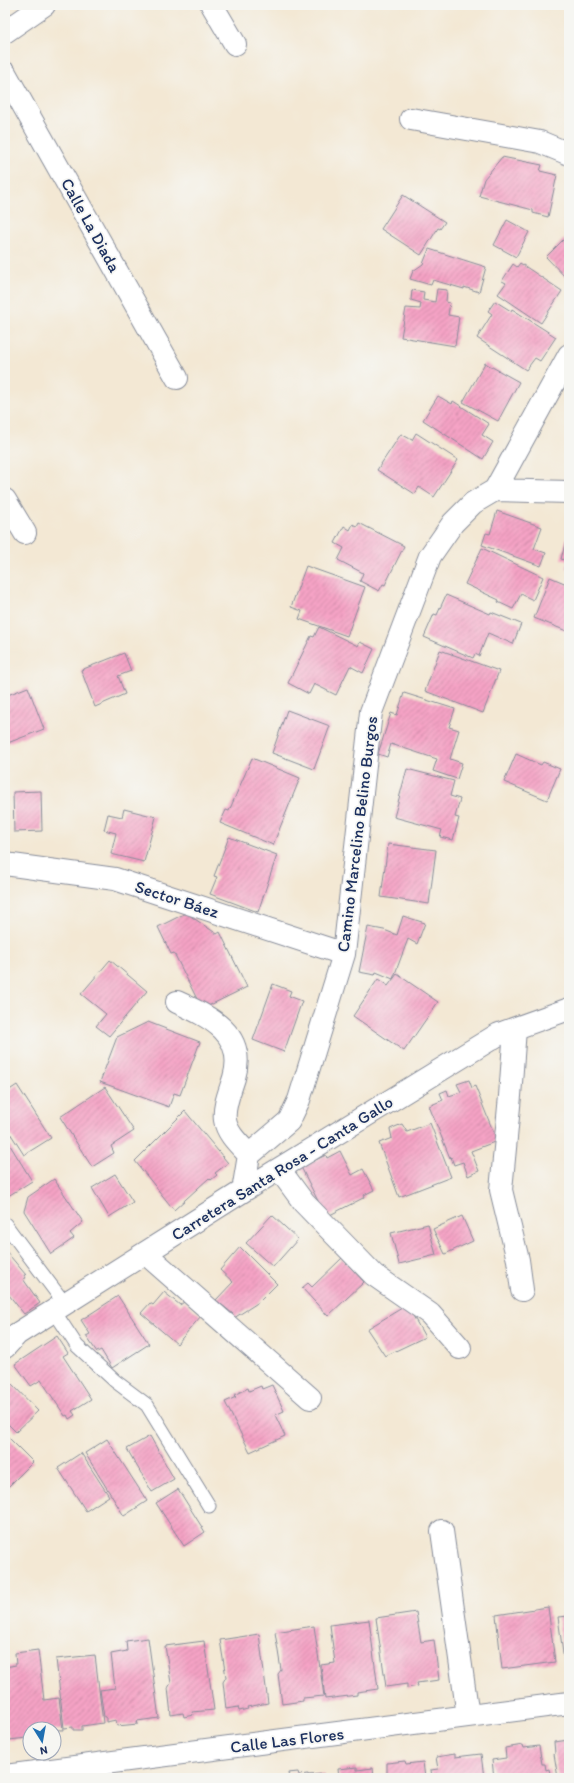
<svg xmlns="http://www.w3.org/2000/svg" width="574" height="1783" viewBox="0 0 574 1783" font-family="Itim,sans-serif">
	<defs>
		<pattern id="building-hatch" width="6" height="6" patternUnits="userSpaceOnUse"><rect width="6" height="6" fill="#f5a3c5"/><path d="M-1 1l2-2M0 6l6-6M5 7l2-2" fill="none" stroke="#c685a3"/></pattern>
	</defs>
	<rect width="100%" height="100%" fill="#f6f6f2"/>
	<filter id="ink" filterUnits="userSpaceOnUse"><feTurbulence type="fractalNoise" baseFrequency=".025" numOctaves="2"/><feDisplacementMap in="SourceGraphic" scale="8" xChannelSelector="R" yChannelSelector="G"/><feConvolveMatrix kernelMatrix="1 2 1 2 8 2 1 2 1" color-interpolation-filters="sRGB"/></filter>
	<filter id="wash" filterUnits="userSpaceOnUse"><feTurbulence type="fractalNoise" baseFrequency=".012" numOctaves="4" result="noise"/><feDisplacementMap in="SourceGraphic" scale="16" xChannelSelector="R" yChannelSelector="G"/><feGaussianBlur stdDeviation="0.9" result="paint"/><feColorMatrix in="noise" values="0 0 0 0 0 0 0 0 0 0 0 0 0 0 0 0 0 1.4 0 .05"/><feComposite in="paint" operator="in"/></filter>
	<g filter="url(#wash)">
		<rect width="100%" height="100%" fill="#f3e8d4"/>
		<g id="blocks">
			<path fill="url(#building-hatch)" d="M502,157l40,8 -2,6 17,4 -9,42 -15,-4v-3l-54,-14 5,-17z
				M403,195l42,27 -5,7 -2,-1 -17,27 -40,-26z
				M507,220l22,12 -13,25 -22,-12z
				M564,239l3,4 2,-3v41l-23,-24z
				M429,249l57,18 -7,25 -15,-5v2l-31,-9 -2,5 -21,-6 3,-8 10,-7z
				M520,263l42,28 -21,32 -43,-29 8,-11 -4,-2 11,-17 4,3z
				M437,289l10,1 -1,12 4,1 -2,12 11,2 -4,29 -54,-9 5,-29 14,1 1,-6 -10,-3 1,-10 12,2 -1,8 12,2z
				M495,301l16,10 1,-2 44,28 -16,24 -5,-3 -9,12 -49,-32 15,-24 -4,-3z
				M485,363l34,19 -21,39 -35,-19z
				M438,396l14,8 1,-3 36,23 -7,11 11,7 -10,17 -60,-39z
				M416,433l42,27 -24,37 -15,-10 -4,7 -38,-24 24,-36 11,6z
				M497,511l45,16 -8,22 12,4 -5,13 -59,-21 4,-12 4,1z
				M359,523l45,23 -19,39 -2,-1 -4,7 -19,-10 3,-8 -25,-13 6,-12 -9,-5 9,-17 6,4 3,-6 4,3z
				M569,530v39l-3,-1 2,-7 -7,-2z
				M482,548l61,29 -10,23 -12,-6 -8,15 -15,-7 1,-2 -34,-16z
				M306,566l59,21 -18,49 -48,-17 3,-8 -11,-4z
				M550,577l19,8v47l-35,-14z
				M446,595l44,19 1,-2 30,12 -8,20 -25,-11 -9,23 -4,-2 -2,4 -49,-21 10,-23 3,1z
				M319,627l39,19 2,-4 14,7 -11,24 -13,-7 -14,29 -22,-11 -5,10 -21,-11 23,-47 3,1z
				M440,650l59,21 -16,42 -58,-22z
				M124,653l7,18 -13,5 7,18 -30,13 -14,-37z
				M28,687l16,42 -39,15v-48z
				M404,693l51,16 -6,18 10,3 -9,29 12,4 -5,16 -24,-8 4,-12 -46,-15 -4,13 -9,-3 13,-41 6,2z
				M287,710l43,16 -16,43 -42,-16z
				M516,754l25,11 2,-3 17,7 -13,31 -43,-18z
				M252,758l48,20 -27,67 -53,-22 6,-13 3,1z
				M407,769l47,12 -4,15 10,3 -5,18 4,1 -6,22 -13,-3 2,-7 -48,-13z
				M41,791l1,40 -28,1 -1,-40z
				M124,809l32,8 -12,45 -33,-8 5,-21 -12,-3 4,-16 14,3z
				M229,837l48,18 -19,57 -48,-18 7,-17 -3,-1z
				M388,844l48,6 -7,54 -48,-7z
				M186,913l31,21 3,-2 27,55 -45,22 -28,-56 -3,1 -13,-27z
				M403,916l22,7 -8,21 -9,-5 -15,40 -17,-7 -1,3 -16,-3 9,-45 16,3 13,5z
				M110,960l37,31 -38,45 -13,-10 10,-12 -25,-20z
				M397,974l41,28 -34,49 -51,-35 25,-37 10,7z
				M273,984l18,7 -2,5 13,5 -18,51 -31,-12z
				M148,1022l52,20 -20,53 -6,-2 -5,14 -69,-25 17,-45z
				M469,1080l3,8 3,-2 22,55 -26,10 8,20 -11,5 -5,-14 -9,3 -3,-8 -1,1 -21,-52 14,-6 -3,-7 7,-3 2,6 12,-4 -4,-8z
				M17,1085l34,53 -27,17 -19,-30v-32z
				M105,1087l29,44 -23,15 3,7 -22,14 -32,-50z
				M185,1111l43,52 -13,10 2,2 -6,5 -2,-2 -35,32 -39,-49z
				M430,1123l21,54 -52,20 -20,-54 13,-5 -2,-9 12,-5 5,8z
				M5,1137l27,44 -27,17z
				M340,1151l12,24 11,-6 11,21 -10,5 1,2 -39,20 -25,-50 25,-12 1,3z
				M115,1174l18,28 -24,15 -17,-29z
				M54,1179l29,43 -13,11 4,5 -23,16 -27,-43 4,-14z
				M272,1215l26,24 -25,28 -27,-24z
				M462,1216l11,25 -28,13 -12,-25z
				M428,1224l8,31 -37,9 -8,-31z
				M240,1247l37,37 -18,18 -25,16 -1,-4 -17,-14 17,-18 -13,-12z
				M5,1250l21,25h-2l2,3 -3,1 17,24 -16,11 -19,-24z
				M342,1258l22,24 -36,34 -26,-28 6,-5 4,4z
				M164,1292l16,13 4,-3 17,14 -24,28 -36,-31 9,-10 3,2z
				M118,1296l31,48 -37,24 -11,-18 -4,2 -11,-16 4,-2 -9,-14z
				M407,1305l18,32 -40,19 -18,-27z
				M57,1336l11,17 -5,3 28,43 -19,12 3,4 -6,4 -2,-4 -2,1 -24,-36 -10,6 -16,-22z
				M11,1383l27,28 -22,21 -11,-11v-32z
				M272,1385l12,26 -9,4 10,21 -35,16 -25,-50 11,-5 -2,-2 14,-7 1,3 12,-5 1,3z
				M5,1434l28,28 -27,27 -1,-1z
				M150,1436l24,43 -22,13 -25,-43z
				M107,1439l40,62 -23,15 -39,-63z
				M81,1453l28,43 -23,15 -28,-43z
				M178,1489l27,43 -21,14 -28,-43z
				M548,1607l7,55 -53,7 -6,-54z
				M416,1612l5,30 13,-2 5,40 -22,3 1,3 -11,2v-4l-21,3 -10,-69z
				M569,1616v44l-5,1 -6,-44z
				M369,1620l9,69 -21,3v3l-32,4 -4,-34 14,-2 -5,-38z
				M314,1626l10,70 -21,2v3l-21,3 -4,-30 3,-4 -6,-38z
				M259,1634l9,69 -21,4 1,2 -9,2 -1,-4 -12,2 -3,-27 3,-5 -6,-37z
				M148,1638l11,80 -22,3 1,3 -21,2 -1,-6 -10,2v-5h-2l-4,-27 15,-2 -4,-34 16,-3 -1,-10z
				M204,1641l10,69 -22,2 1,3 -9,2 -1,-4 -12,2 -3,-27 3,-5 -6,-37z
				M38,1650l6,50 15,-2 4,32 -33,-1v5h-3v4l-18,2 -4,-19v-54l11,-2 -1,-12z
				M95,1655l8,68 -21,3v4h-9v-3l-9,1 -8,-69z
				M569,1740v38h-11l-4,-24h1l-1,-12z
				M523,1745l1,3 15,-2 3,18h3l1,6 3,-1 2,9h-57l-2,-18 14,-2 -1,-10z
				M455,1754v3l26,-3 3,24h-52l-1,-8 7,-1 -2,-12z
				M405,1761l1,3 17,-2 2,16h-38v-15z
				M357,1767v3l16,-2 1,10h-35l-1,-9z
				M298,1772l1,3 9,-1v1l16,-1v4h-35l-1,-5z"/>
		</g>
	</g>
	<g filter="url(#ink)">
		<use href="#blocks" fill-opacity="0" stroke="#878c99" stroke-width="1"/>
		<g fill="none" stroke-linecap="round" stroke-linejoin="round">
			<g stroke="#878c99" stroke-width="15">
				<path id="lane" d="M5,1224l60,80
					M54,1311l23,35 38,35 32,24 62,101"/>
			</g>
			<g stroke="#878c99" stroke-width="24">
				<path id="street" d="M212,5l23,39
					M5,32l39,-27
					M5,73l172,305
					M411,119l129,23 29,12
					M495,490l74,-135
					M5,500l20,33
					M5,864l110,15 229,75
					M177,1002c33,15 70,32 57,76 -4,13 -11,29 -9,42 2,14 15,25 24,35
					M515,1029l-5,67 -9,94 17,70 4,30
					M279,1169l25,34 70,72 56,39 30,34
					M243,1191l6,-36 40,-34 10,-21 45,-146 27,-242 59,-156 23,-33 20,-20 22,-13 74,2
					M145,1253l165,145
					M5,1347l12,-13 226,-143 256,-157 70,-25
					M442,1531l26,185
					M5,1776l564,-73"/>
			</g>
			<use href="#lane" stroke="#fff" stroke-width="13"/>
			<use href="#street" stroke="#fff" stroke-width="22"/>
		</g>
	</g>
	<g text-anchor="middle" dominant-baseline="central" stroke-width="3.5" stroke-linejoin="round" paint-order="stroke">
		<g font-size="17" fill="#1b2f5e" stroke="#f6f6f2">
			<text transform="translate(91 225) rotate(61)">Calle La Diada</text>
			<text transform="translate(357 834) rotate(-83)">Camino Marcelino Belino Burgos</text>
			<text transform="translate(177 899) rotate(18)">Sector Báez</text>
			<text transform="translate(282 1168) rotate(-32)">Carretera Santa Rosa - Canta Gallo</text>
			<text transform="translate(287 1740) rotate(-7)">Calle Las Flores</text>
		</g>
	</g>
	<rect width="574" height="1783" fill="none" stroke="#f6f6f2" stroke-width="20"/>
	<g transform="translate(42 1741) rotate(169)"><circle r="19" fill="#f6f6f2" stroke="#9ea6b7"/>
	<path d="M0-3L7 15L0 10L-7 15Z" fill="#1f6fb2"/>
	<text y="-6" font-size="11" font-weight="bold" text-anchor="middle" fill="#1b2f5e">N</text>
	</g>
</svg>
